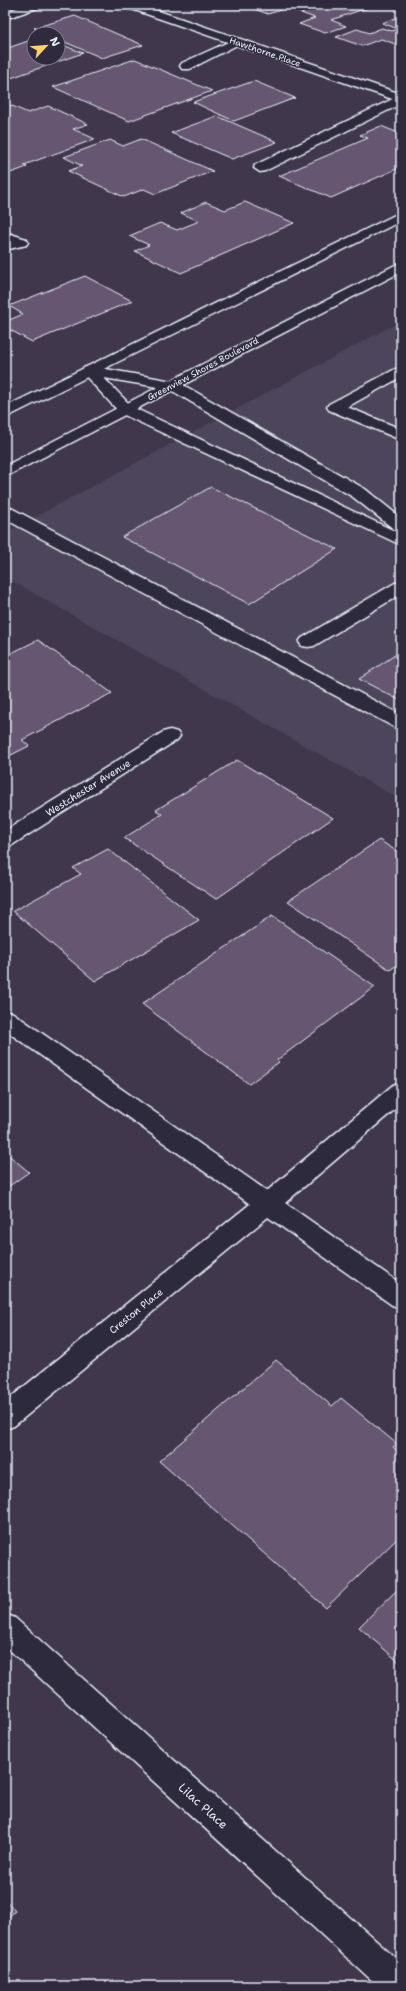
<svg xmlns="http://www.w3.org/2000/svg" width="406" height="1991" viewBox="0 0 406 1991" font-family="'Shantell Sans',sans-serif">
	<rect width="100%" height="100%" fill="#40374d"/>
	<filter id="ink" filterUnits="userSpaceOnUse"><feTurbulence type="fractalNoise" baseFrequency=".025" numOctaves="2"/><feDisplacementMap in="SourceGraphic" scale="8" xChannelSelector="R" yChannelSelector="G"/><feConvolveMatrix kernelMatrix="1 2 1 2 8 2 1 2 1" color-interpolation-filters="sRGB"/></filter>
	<g filter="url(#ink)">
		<path fill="#4e445b" d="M401,321v479l-396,-223v-44z"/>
		<path fill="#665671" stroke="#e8f1f8" d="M243,5h133l-45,15 15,6 -21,7 -26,-9 16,-6 -28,-10 -19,6z
			M75,16l68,29 -41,13 -44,-19v-5h-10l-14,-6z
			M401,16v30l-20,-7 -19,7 -26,-9 21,-8 12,4 13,-5 10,3 6,-2 -16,-6z
			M34,39v19h24v-15l25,10 -75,26 -3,-1v-29z
			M135,59l77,32 -83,30 -76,-34z
			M254,81l41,17 -61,23 -41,-19z
			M10,105l18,8 20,-7 40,18 -15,5 22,10 -71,26 3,2 -22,8v-68z
			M217,116l60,26 -45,17 -61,-26z
			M381,126l20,8v33l-70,31 -52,-22 89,-38 -8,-3z
			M141,139l72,32 -58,23 -11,-5 -20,8 -56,-26 14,-5 -18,-9 46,-17 13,6z
			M206,202l19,8 20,-8 49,21 -113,50 -46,-22 14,-6 -20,-9 31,-13 17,7 22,-9 -18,-8z
			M85,276l47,25 -100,41 -27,-15v-5l18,-8 -14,-8z
			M211,487l126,62 -88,55 -127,-67z
			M38,640l74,53 -90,47 7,6 -24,12v-102z
			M401,651v50l-42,-22z
			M237,760l96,58 -117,81 -92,-61 38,-24 -6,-4z
			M379,840l22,14v108l-11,8 -102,-69z
			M108,849l91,71 -104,61 -82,-70 68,-37 -8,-6z
			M272,916l103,71 -98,73 2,2 -30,22 -107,-80z
			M5,1152l24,20 -24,17z
			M276,1360l56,46 9,-8 56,46 -4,3 8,7v81l-75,73 -167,-147z
			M401,1586v78l-42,-37z
			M5,1900l10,11 -10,9z"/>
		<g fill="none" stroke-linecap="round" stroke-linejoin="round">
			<g stroke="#e8f1f8" stroke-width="3">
				<path id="service" d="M235,39l4,1 2,2 -2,2 -49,25h-8l-2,-3 2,-3z
					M401,95v9l-136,67 -5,1 -6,-4 1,-3z
					M21,238l5,1 2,3 -2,3 -21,5v-8z
					M89,366l89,16 187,107 36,29v13l-6,-1 -42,-33 -184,-108 -65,-11 28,29 269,127v11l-281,-132 -39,-42 3,-3z
					M401,366v11l-54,30 54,22v11l-72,-30 -2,-3 2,-3z
					M5,507l6,1 390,207v14l-7,-2 -389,-208z
					M401,582v12l-87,52 -6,1 -6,-1 -3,-4 3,-4 93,-55z"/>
			</g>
			<g stroke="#e8f1f8" stroke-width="3">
				<path id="minor" d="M25,5h17l-2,2 -35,12v-7z
					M124,5h17l260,89v8l-275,-95z
					M5,232l21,7 2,3 -2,3 -5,1 -16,-5z
					M170,730l7,2 3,4 -3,4 -165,105 -7,2v-16l158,-99z
					M5,1011l8,2 254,178 126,-106 8,-3v22l-116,99 116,81v24l-9,-3 -124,-88 -254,209 -9,3v-27l245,-198 -245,-174z
					M5,1614l10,4 386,345v23h-23l-373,-340z"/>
			</g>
			<g stroke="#e8f1f8" stroke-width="3">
				<path id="tertiary" d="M401,212v9l-396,197v-11z
					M401,262v10l-396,205v-11z"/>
			</g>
			<use href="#service" fill="#2f2a3d" fill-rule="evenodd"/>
			<use href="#minor" fill="#2f2a3d" fill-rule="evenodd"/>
			<use href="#tertiary" fill="#2f2a3d" fill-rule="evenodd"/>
		</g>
	</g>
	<g text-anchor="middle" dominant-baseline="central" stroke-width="3" stroke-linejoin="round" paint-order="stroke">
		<g font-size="9" fill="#e8f1f8" stroke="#2f2a3d">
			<text transform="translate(265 52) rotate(19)">Hawthorne Place</text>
			<text transform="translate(203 369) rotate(-28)">Greenview Shores Boulevard</text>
		</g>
		<g font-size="10" fill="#e8f1f8" stroke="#2f2a3d">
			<text transform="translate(88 788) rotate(-32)">Westchester Avenue</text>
			<text transform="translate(136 1311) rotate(-39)">Creston Place</text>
		</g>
		<g font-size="12" fill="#e8f1f8" stroke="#2f2a3d">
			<text transform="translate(203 1806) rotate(42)">Lilac Place</text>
		</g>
	</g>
	<rect width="406" height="1991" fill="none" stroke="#2f2a3d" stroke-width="20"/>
	<rect x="10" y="10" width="386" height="1971" fill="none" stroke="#e8f1f8" stroke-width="1.5" filter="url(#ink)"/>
	<g transform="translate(46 46) rotate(64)"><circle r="19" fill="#2f2a3d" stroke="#797a88"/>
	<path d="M0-3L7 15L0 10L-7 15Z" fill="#ffd166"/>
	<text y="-6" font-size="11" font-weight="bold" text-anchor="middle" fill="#e8f1f8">N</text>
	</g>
</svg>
